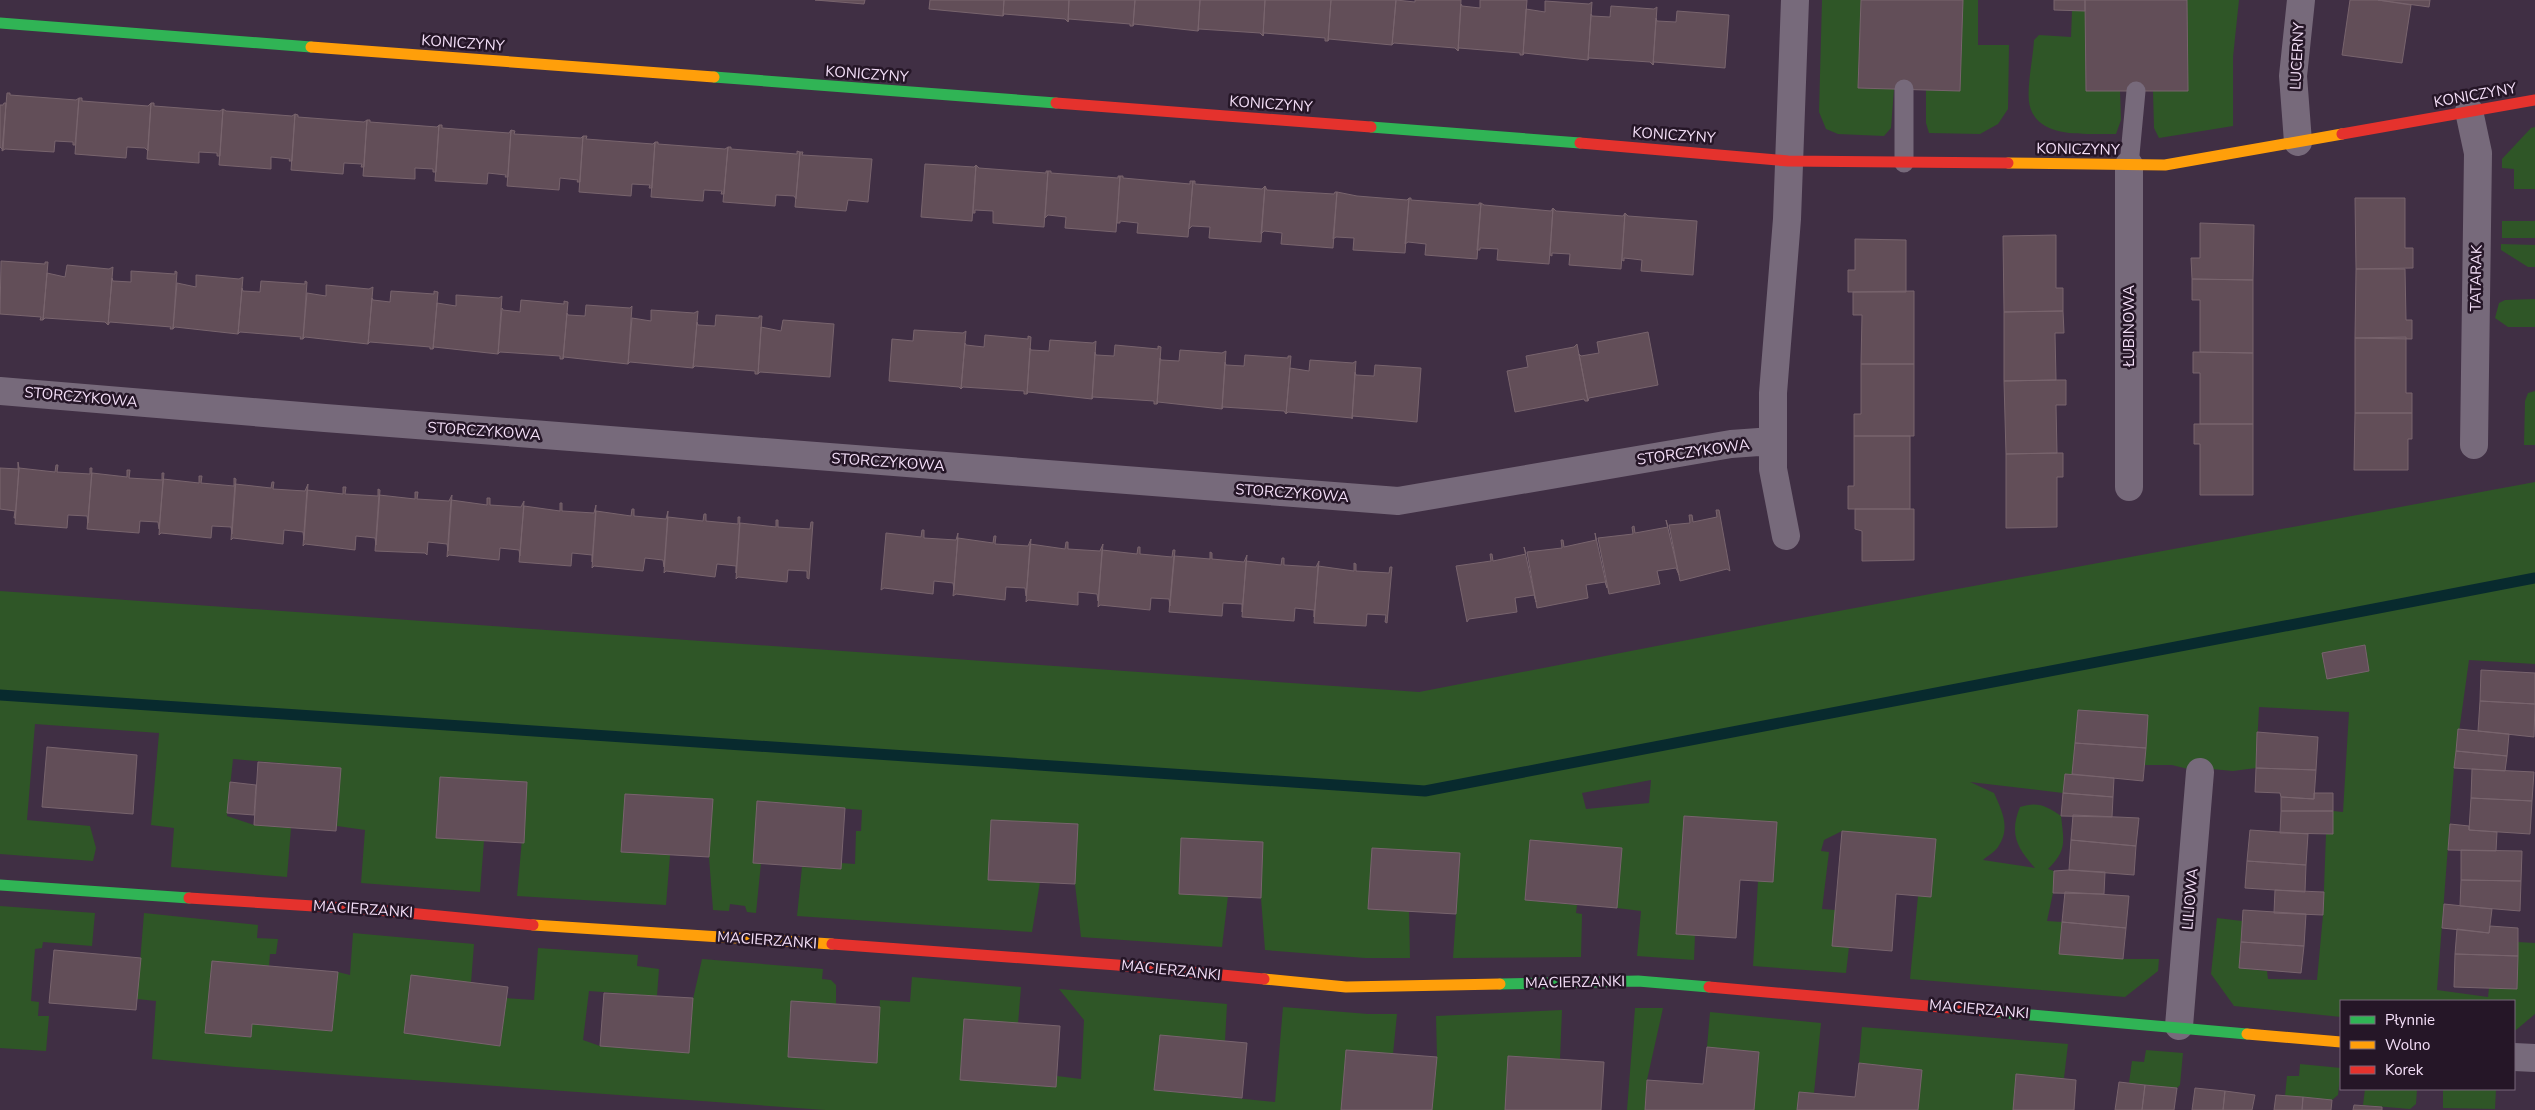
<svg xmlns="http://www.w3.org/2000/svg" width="2535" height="1110" viewBox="0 0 2535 1110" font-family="'Nunito Sans',sans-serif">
	<rect width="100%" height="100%" fill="#402f44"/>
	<path fill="#2f5627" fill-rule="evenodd" d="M1822,0h39l-3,88 36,1 -3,39 -7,8 -46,-2 -12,-5 -7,-17z
		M1963,0h15v45h31l-1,64 -10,15 -18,10 -51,-1 -3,-10v-33l34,1z
		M2187,0h52l-6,57v69l-74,12 -5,-10 -1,-37h35z
		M2072,11h13l1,80h34l1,29 -5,14c-28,-1 -81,7 -87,-32 -2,-17 4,-44 5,-62l5,-5 32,2z
		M2535,127v62h-21v-20l-12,-1v-9l29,-31z
		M2502,221h33v17h-33z
		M2501,244l34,1v22h-7l-27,-17z
		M2535,299v28h-27l-13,-9 4,-15 6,-3z
		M2535,391v54h-11l1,-44 3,-8z
		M2535,482v182l-66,-4 -15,108 -17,222 51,7 1,-9 28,1 1,-47 17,1v71l-19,16h-2v-29h-173v16l-107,-11 -23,-32 6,-56 25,3 -3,47 28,3 1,8 49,1 6,-65 3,-81h7v-23l10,1 6,-100 -90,-5 -3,61 -23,3 -32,-3 -1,4 -28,-7h-28l3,-50 -69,-5 -6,64h-7l-2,19 -93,-11 24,11c8,18 17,35 4,54 -3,5 -11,9 -15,13l52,8c-18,-20 -26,-34 -15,-61 17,-6 27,-1 41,9 3,26 6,34 -13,53l6,2 -1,22 -6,28 15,1 61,37h36l-1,12 -33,26 -215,-18 8,-83 13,1 4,-58 -93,-8 -18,9 -3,11 8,1 -7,57 13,1 14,37 -3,26 -93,-7 5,-85 15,1 4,-59 -93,-7 -8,118 19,1 -1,25 -57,-4 4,-45 -24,-3 5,-60 -92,-8 -5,60 52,5 -1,8 6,1 -1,43 -128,1 7,-104 -88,-6 -4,61 41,2 1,47h-45l-100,-8 -4,-52 2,-56 -81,-4 -3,56 49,2 -6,51 -141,-10 -6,-53 3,-59 -86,-5 -4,60 52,2 -8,50 -235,-16 5,-49 38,2 1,-6 14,1 1,-33h5l1,-21 -104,-9 -5,61 8,1 -5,50 -9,-1 -2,-6 -15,-2 -1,7 -16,-1 -4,-53 3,-58 -87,-5 -4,58 49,3 -4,50 -149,-9 10,-114 -87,-5 -4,60 48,4 -4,51 -119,-9 4,-53 -28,-4 3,-58 -107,-9 -6,57 27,9 37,3 -4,49 -116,-10 3,-39 -23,-3 8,-92 -124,-9 -8,96 63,6 6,22 -3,13 -93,-7v-263l1419,101 382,-74zM2365,646l4,25 -42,8zM1651,780l-2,23 -63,6 -4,-16z
		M0,906l95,7 -3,33 -49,-4 -1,6 -7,1 -4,52 8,1 -1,14h11l-3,35 -46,-3z
		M144,913l114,12 -1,13 21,1 -2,15h-6l-1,12 -57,-5 -7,72 46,4 1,-13 80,7 6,-59 12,3 3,-42 121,11 -3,39 -60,-7 -7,57 96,13 6,-48 28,2 4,-52 100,7 -1,11 22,3 -2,27 -68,-5 -6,49 17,6 89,6 4,-53 9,-40 121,10 -1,10 9,1 5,5v19l-45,-3 -3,56 89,6 3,-63 30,2 2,-25 109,10 -3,37 -54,-5 -4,60 95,8 2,-11 24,3 3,-59 -25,-31 168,15 -2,37 -65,-5 -5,54 120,12 8,-95 85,7h29l-4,40 -47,-4 -5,60h-516l-590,-43 -83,-8 4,-58 -19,-2z
		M1635,1008h28l-16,72 -2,30h-18z
		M1562,1010l-2,49 -52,-3 -3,54h-73l5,-53 -1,-41z
		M1710,1012l111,11 -7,70 -15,-1 -2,18h-43l5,-58 -52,-5z
		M1862,1027l206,17 -4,34 -48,-4 -3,36h-95l4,-40 -63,-7z
		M2146,1050l37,3 -3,32 -3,3 -48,-5 3,-22 12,1z
		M2300,1064l41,4 -3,27 -6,5 -47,-4 2,-20h12z
		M2365,1089h52l-1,15 -6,5 -47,-4z
		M2443,1089h53l-1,20 -52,-1z"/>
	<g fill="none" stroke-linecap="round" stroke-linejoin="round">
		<path stroke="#082a2e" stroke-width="11" d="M0,695l1425,96 1110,-213"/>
	</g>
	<path fill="#624e58" stroke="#78646d" d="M815,0h50l-1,4z
		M930,0h74l-1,16 -74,-7z
		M1004,0h65l-1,22 -3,-3 -61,-5 -1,2z
		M1069,0h66l-2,26h-3v-2l-61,-5 -1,3z
		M1135,0h65l-2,31 -64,-7 -1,2z
		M1200,0h65l-2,36 -3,-3 -61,-4 -1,2z
		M1265,0h66l-3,41h-3v-3l-61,-5 -1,3z
		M1331,0h65l-4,45 -63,-6 -1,2z
		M1396,0l19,2v-2h46l-3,51 -3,-3 -61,-5 -2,2z
		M1480,0h47l-4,55h-3v-2l-61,-5 -1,3 3,-47 1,2 18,2z
		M1861,0h102l-3,91 -102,-3z
		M2054,0h31v11l-31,-1z
		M2085,0h102l1,91h-102z
		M2350,0h28l33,5 -9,58 -60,-8z
		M2378,0h52l-1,7z
		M1545,1l44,3 3,-2 -4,58 -64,-7 -1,2 3,-46 19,3z
		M1611,6l43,3 3,-2 -4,58 -3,-3 -61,-4 -1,2 3,-46 1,2 18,1z
		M1677,11l52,4 -4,53 -71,-6 -1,3 3,-47 1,3 19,1z
		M7,93h3v2l66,5 3,-2 -4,47h-2v-3l-18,-1 -1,11 -49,-3 -3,2z
		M79,98h3v3l66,5 3,-3 -3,48 -3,-3 -18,-1 -1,11 -51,-4z
		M4,103h2l-3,47 -3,-3v-42h3z
		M151,103h3v3l66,5 3,-2 -3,47h-3v-3l-18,-1v11l-52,-4z
		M223,109l3,2 66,5 3,-2 -3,47h-3l1,-2 -19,-2v12l-52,-4z
		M295,114l3,1v2l66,5 3,-2 -3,47h-3l1,-3 -18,-1 -1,11 -52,-4z
		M367,120h3v2l67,5 2,-2 -3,47h-3v-3l-18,-1v11l-52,-3z
		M439,125h3v3l67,5 2,-3 -3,47h-3l1,-2 -18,-2 -1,11 -52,-3z
		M511,130l4,1 -1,3 67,4 2,-2 -3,46h-3l1,-2 -18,-2 -1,12 -52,-4z
		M583,136h4l-1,3 67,5 2,-2 -3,46h-3l1,-3 -18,-1 -1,12 -52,-4z
		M655,142h3v2l67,5 3,-2 -4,47h-3l1,-3 -18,-1 -1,11 -52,-4z
		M728,147h3v2l66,5v-3l3,1 -4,47 -2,-3 -18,-1 -1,11 -52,-4z
		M800,152h3l-1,3 70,4 -4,43 -20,-2 -2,11 -51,-4z
		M925,164l49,3 2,-2 -4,56 -51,-4z
		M976,165l3,3 67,5v-2h2l-4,56 -51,-4v-12l-18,-1v3h-2z
		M1048,171h3v2l67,5v-2h2l-4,56 -51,-4 1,-11 -18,-2 -3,3z
		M1120,176h3v2l67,6v-3h3l-5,56 -51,-4 1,-10 -18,-2v2h-3z
		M1193,181h2v3l67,5 3,-3 -4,56 -52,-4 1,-11 -18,-1 -3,3z
		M1265,186l2,4 67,4 1,-2h2l-4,56 -52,-4 1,-11 -18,-2 -3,3z
		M1337,192l20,4 50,4 2,-2 -4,55 -52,-3 1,-12 -18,-1 -3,2z
		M1409,198h2v2l68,5v-2h2l-4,56 -52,-4 1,-11 -18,-2 -3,2z
		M2355,198h50v50h8v20l-57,1z
		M1481,203l3,2 67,6 2,-3 -4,56 -52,-4 1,-11 -18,-1v2h-3z
		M1553,208l3,3 67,5 2,-3 -4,56 -52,-4 1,-11 -18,-1v3l-2,-1z
		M1625,213l3,3 69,5 -4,54 -52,-4 1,-11 -18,-2v3l-2,-1z
		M2200,223l54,2 -1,55 -61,-1 -1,-21h9z
		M2056,235v53h7v23l-59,1 -1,-76z
		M1855,239l51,1v52h-58v-22h7z
		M1,261l44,3v-2h3l-5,58h-3l1,-3 -41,-3z
		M67,265l42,4 4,-2 -5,58 -3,-3 -60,-4 -2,2 4,-47 18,4z
		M2356,269h49l1,51h6v19l-57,-1z
		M131,271l44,3v-3l2,1 -4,57h-3l1,-2 -61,-5 -2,3 4,-47 1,3 18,1z
		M196,275l43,4 4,-2 -5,57 -63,-7 -2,2 4,-46 19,4z
		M2192,279l61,1v73l-53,-1v-52h-8z
		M261,281l44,3v-3l2,1 -4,57h-3l1,-2 -61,-5 -2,2 4,-46 1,3 17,1z
		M326,285l43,4 4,-2 -5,57 -63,-7 -2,2 4,-46 19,3z
		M391,291l43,3v-3l4,1 -5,57h-3v-2l-60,-5 -2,2 4,-46 1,2 17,2z
		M1914,291v73h-53l1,-49h-9v-23z
		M456,295l43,3 3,-2 -4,58 -64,-7 -1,2 4,-46 19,3z
		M521,300l43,4v-3l4,1 -5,57h-3v-3l-60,-4 -2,2 4,-46 1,2 17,2z
		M586,305l44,3 2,-2 -4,58 -64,-7 -1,2 4,-46 1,2 17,1z
		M651,310l43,3 4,-2 -5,57 -63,-6 -2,2 4,-46 19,3z
		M2063,311l1,22h-9l1,47 -52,1v-69z
		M716,315l43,3v-2h3l-4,58h-3v-3l-60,-5 -2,2 4,-46 1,3 17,1z
		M783,320l51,4 -4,53 -70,-5 -2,2 3,-47 20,4z
		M914,330l49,3 3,-2 -5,58 -2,-2 -70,-6 3,-42 21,2z
		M1648,332l10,53 -69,13 -1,3 -9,-47 2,2 18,-3 -2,-11z
		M985,335l43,4v-3l3,1 -4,57h-3v-3l-61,-4 -2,2 4,-46 1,2 18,2z
		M2406,337v56h6v20h-57v-75z
		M1050,340l43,3 3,-2 -4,58 -64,-7 -1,2 3,-46 1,2 18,1z
		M1577,344l11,57h-3l-1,-2 -69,13 -8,-41 21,-4 -2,-11 48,-9z
		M1115,345l43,4v-3l3,1 -4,57h-3v-3l-61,-4 -1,2 3,-47 1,3 18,1z
		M1180,350l42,3 4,-2 -4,58 -64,-7 -1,2 3,-46 1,2 18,1z
		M2193,352l60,1v71h-53v-51h-7z
		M1245,355l43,3v-2h3l-5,58 -2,-3 -61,-4 -1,2 3,-47 1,3 18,1z
		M1310,360l43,3 3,-2 -4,57 -64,-6 -2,2 4,-46 19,3z
		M1861,364h53v72h-60v-22h7z
		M1375,365l46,3 -4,54 -64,-6 -1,3 3,-47 1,3 18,1z
		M2056,380h10v25h-10l1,48 -51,1 -2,-73z
		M2355,413h57v26h-4v31h-54z
		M2194,424h59v71h-53v-51h-6z
		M1854,436h56v73h-62v-23h6z
		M2057,453h6v24h-6v50l-51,1v-74z
		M18,462l1,6 -4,50h-1l1,-7 -15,-2v-41l18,1z
		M56,465h2l-1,7 33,2v-6h2l-4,55 -1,-7 -19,-1 -1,13 -52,-4 4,-56 36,4z
		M127,470h3l-1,8 33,2v-7h2l-5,56 -1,-7 -18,-1 -1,12 -52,-4 5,-56 35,4z
		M199,476h3l-1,7 33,3v-8l2,1 -4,55 -1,-7 -19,-1 -1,12 -50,-5 -2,2 4,-56 36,4z
		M272,482h2l-1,7 32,2 3,-7 -4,56 -1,-8 -19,-2 -1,14 -50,-6 -2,2 4,-56 36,4z
		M343,487h3l-1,7 33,2v-7l2,1 -4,55 -1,-7 -19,-2 -1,14 -50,-6 -2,2 4,-56 36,4z
		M415,492h3l-1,7 32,2 3,-6 -4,56 -1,-7 -19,-2 -1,13 -2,-2 -50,-2 4,-56 36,4z
		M487,498h3v7l31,2 3,-6 -4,55 -1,-6 -19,-2 -1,12 -50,-5 -2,2 4,-57 36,5z
		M560,503h2v8l32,2 2,-8 -4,57v-7l-20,-2 -1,13 -52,-4 5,-56 36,5z
		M632,509h2v7l32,3 2,-8 -4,56 -1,-7 -18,-2 -2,13 -49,-5 -2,2 4,-57 35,5z
		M1855,509h59v51l-52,1v-30l-7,-2z
		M1716,510h3l11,61 -3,-2 -47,12 -11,-56 21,-2 -1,-8h3l1,7 24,-5z
		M704,514h2v7l32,3v-7h2l-4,56v-7l-19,-2 -2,13 -49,-6 -2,2 4,-56 35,4z
		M776,520h2v7l32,2 1,-7h2l-4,57 -2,-1v-7l-19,-1 -1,12 -49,-5 -2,2 4,-56 36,4z
		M1666,520l13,55 -3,-7 -19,3 3,13 -51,10 -11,-56 35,-4 -1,-7 2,-1 1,7 33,-6z
		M922,530h2v8l32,2 2,-7 -4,57 -1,-7 -19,-2 -1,13 -49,-6 -3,2 5,-57 35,4z
		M1595,533l12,55 -2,-6 -19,3 2,13 -51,10 -10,-56 35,-4 -1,-8h2l1,7 32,-7z
		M994,536h2l-1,8 33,2 3,-7 -5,57 -1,-8 -19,-1 -1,13 -49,-6 -3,2 5,-58 35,5z
		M1066,542h2v7l32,2 3,-7 -5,57 -1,-7 -19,-2v13l-50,-5 -2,2 4,-58 35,5z
		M1138,547h2v7l32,3 1,-7h2l-5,56 -1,-7 -18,-1 -1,12 -50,-5 -2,2 4,-57 35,4z
		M1524,547l12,55 -2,-7 -19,3 2,14 -48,7 -2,3 -11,-56 35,-5 -1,-7h2l1,7 33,-7z
		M1210,552l2,1v6l32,3 3,-7 -5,57v-8l-19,-1 -1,13 -53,-4 5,-56 36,3z
		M1282,558h2v7l32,2 3,-6 -5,56v-7l-19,-2 -1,13 -52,-4 4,-56 35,4z
		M1354,563l2,1v7l33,2 1,-6h2l-5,56 -2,-1 1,-7 -19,-1 -1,12 -52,-3 4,-57 36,5z
		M2365,645l4,26 -42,8 -5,-26z
		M2481,670l54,3v31l-55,-3z
		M2480,701l55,3 -1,33 -56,-6z
		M2078,710l70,5 -2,33 -71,-5z
		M2458,729l51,5 -2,22 -51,-5z
		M2257,732l61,5 -2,33 -60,-2z
		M2075,743l71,5 -3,33 -71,-7z
		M47,747l90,8 -4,59 -91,-7z
		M2456,751l51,5 -2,15 -51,-3z
		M258,762l83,6 -5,63 -82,-6z
		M2256,768l60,2 -2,29 -33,-2 -1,-4 -25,-1z
		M2472,769l62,3 -2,29 -61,-3z
		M2065,774l49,4 -1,19 -50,-4z
		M440,777l87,5 -3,61 -88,-5z
		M230,782l26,3 -2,30 -27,-2z
		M2063,793l50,4 -1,20 -51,-1z
		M2314,793h19v18h-52v-14l33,2z
		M625,794l88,5 -4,58 -88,-5z
		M2471,798l61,3 -2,33 -61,-4z
		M757,801l88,7 -4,61 -88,-6z
		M2281,811h52v23l-53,-1z
		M2073,815l66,3 -3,28 -65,-6z
		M1684,816l93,6 -4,60 -33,-2 -4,58 -60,-4z
		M991,820l87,4 -3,60 -87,-4z
		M2450,824l19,2v4l28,2 -1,19 -48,-1z
		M2250,830l58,4 -2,31 -59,-4z
		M1842,831l94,8 -5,58 -35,-3 -4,57 -60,-5z
		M1181,838l82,4 -2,56 -82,-4z
		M1530,840l92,8 -5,60 -92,-8z
		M2071,840l65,6 -2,29 -65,-5z
		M1372,848l88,5 -4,61 -88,-5z
		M2461,850l61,1 -1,30 -60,-1z
		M2247,861l59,4 -1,27 -60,-4z
		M2069,870l36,2 -1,22 -51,-1 1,-22z
		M2461,880l60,1 -1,30 -60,-5z
		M2275,890l49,2 -1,23 -49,-2z
		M2065,892l64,4 -3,32 -64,-6z
		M2444,904l48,5 -3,24 -47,-5z
		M2243,910l63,4 -2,32 -63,-4z
		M2062,922l64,6 -3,31 -64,-5z
		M2490,926l28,2v28l-63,-2 2,-25 32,4z
		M2241,942l63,4 -3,27 -62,-5z
		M54,950l87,8 -5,52 -87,-7z
		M2455,954l63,2 -1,33 -63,-2z
		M212,961l126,11 -6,59 -80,-7 -1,13 -46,-4z
		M411,975l97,12 -8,59 -96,-13z
		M604,993l89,5 -4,55 -89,-7z
		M791,1001l89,6 -3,56 -89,-6z
		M964,1019l96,7 -4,61 -96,-7z
		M1160,1035l87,8 -5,55 -88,-8z
		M1707,1047l52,5 -5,58h-109l2,-30 56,4z
		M1346,1050l91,7 -5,53h-91z
		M1508,1056l96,6 -3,48h-96z
		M1859,1063l63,7 -4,40h-121l2,-18 56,5z
		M2016,1074l60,6 -2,30h-61z
		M2119,1082l26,3 -3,25h-27z
		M2145,1085l32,3 -3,22h-32z
		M2195,1088l30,3 -2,19h-31z
		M2225,1091l30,4 -3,15h-29z
		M2276,1095l27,2 -1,13h-28z
		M2303,1097l29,3 -1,10h-29z
		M2354,1105l28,2v3h-29z"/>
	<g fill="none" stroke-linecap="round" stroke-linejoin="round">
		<path stroke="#776a7b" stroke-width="19" d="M1904,163v-74
			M2129,165l7,-74"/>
		<path stroke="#776a7b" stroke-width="28" d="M2469,111l9,42 -4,292
			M2298,142l-5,-66 8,-76
			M0,391l325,27 1073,83 333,-57 42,-3
			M2129,487v-322
			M1786,536l-13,-67v-76l14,-174 8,-219
			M2179,1026l21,-254
			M2514,1057l21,1"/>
		<path stroke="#30b455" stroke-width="11" d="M0,23l311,24
			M714,77l342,26
			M1371,127l209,16
			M0,885l189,13
			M1500,984l138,-3 71,6
			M1997,1012l250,22"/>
		<path stroke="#ff9f0a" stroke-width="11" d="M311,47l403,30
			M2008,163l157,2 177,-31
			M533,925l299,19
			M1264,979l82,8 154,-3
			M2247,1034l94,8"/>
		<path stroke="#e5322d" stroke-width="11" d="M1056,103l315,24
			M2342,134l193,-34
			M1580,143l208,18 220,2
			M189,898l188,12 156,15
			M832,944l285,21 147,14
			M1709,987l288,25"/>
	</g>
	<g text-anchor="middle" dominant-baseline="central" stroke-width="5" stroke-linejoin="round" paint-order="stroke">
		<g font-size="15" fill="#f4dff8" stroke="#251627">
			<text transform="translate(463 43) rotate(4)">KONICZYNY</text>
			<text transform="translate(2297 56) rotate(-87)">LUCERNY</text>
			<text transform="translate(867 74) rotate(4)">KONICZYNY</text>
			<text transform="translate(2475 95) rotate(-10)">KONICZYNY</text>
			<text transform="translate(1271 104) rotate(4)">KONICZYNY</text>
			<text transform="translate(1674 135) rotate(4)">KONICZYNY</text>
			<text transform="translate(2078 149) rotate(1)">KONICZYNY</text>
			<text transform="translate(2476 278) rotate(-89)">TATARAK</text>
			<text transform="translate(2129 326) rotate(-90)">ŁUBINOWA</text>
			<text transform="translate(81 397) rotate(5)">STORCZYKOWA</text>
			<text transform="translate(484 431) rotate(4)">STORCZYKOWA</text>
			<text transform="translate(1693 452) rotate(-8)">STORCZYKOWA</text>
			<text transform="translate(888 462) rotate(4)">STORCZYKOWA</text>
			<text transform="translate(1292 493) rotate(4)">STORCZYKOWA</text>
			<text transform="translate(2190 899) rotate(-85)">LILIOWA</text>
			<text transform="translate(363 909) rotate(4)">MACIERZANKI</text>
			<text transform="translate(767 940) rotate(4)">MACIERZANKI</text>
			<text transform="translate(1171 970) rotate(6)">MACIERZANKI</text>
			<text transform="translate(1575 982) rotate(-1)">MACIERZANKI</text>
			<text transform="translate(1979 1009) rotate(5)">MACIERZANKI</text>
		</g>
	</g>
	<rect x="2340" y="1000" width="175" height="90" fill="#251627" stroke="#78667b"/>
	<rect x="2350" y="1016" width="25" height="8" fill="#30b455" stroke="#78667b"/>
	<text x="2385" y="1025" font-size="15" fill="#f4dff8">Płynnie</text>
	<rect x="2350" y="1041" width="25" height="8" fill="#ff9f0a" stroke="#78667b"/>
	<text x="2385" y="1050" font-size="15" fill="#f4dff8">Wolno</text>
	<rect x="2350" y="1066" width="25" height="8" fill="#e5322d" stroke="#78667b"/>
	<text x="2385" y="1075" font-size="15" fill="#f4dff8">Korek</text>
</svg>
